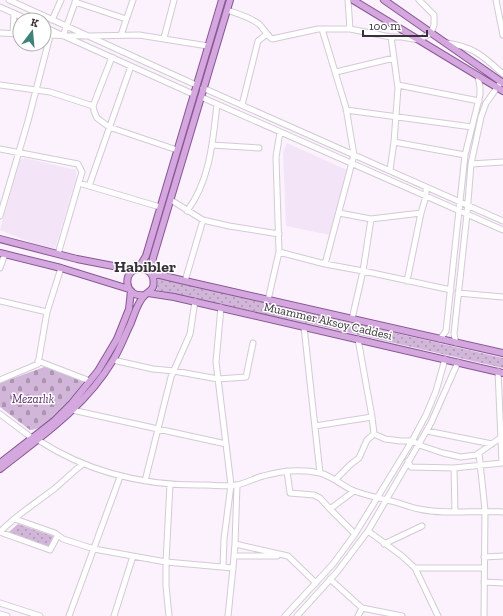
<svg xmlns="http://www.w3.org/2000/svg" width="503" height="616" viewBox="0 0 503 616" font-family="'Zilla Slab',serif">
	<defs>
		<pattern id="green-dots" width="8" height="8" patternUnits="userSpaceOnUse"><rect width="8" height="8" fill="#d2b6d9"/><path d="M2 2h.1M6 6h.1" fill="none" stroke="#ab95b1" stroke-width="1.8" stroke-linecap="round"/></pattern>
		<pattern id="cemetery-stones" width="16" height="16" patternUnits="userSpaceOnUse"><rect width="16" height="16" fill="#d2b6d9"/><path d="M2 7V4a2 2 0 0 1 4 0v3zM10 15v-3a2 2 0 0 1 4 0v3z" fill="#ab95b1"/></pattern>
	</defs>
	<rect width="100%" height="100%" fill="#fbf2fd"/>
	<path fill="#f3e5f7" d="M287,143l60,27 -17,65 -44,-9 -3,-74z
		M25,158l51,12v9l-21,70 -20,-5 -35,-14 20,-70z"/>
	<path fill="url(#green-dots)" d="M158,278l345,80v10l-183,-42 -163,-36z
		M18,524l35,12 -4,13 -41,-16z"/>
	<path fill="url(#cemetery-stones)" d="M47,366l38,14c-12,16 -34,49 -55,50l-30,-23v-24z"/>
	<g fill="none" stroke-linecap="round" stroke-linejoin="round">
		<g stroke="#d3cad5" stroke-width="7">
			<path id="minor" d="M9,0l187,85
				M348,0l2,29
				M496,0l7,35
				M75,2l51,17
				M0,7l29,13
				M227,10c11,4 23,7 32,14 5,5 8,11 13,15l46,-10h32l41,8h11l17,3 12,-7 3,-8v-10l-15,-15
				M52,20l9,-20
				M44,27l149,67
				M322,29l24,79 8,47 -29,109
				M0,33l20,1
				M13,33l1,-20
				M44,35l45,1 50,-1 69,11
				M121,35l12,-35
				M63,36l13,-36
				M164,38l10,-38
				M447,43c27,4 36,13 56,31
				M112,57l-19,49 1,5 3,7 12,9 68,23
				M336,72l58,-14
				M0,85l50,7 43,14
				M398,85l81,16
				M203,88l300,133
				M201,97l302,133
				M242,105l16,-64 9,-7
				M346,110l126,17
				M394,142l71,13
				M212,145l47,3
				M0,149l78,15 4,8 -24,82
				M471,164l32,-2
				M390,170l4,-28 4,-54 -7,-51
				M79,183l81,24
				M89,186l42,-120
				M171,200l32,20 26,6 50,8
				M187,211c23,-30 26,-71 30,-107
				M339,213l32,6 50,-6
				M0,216l28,-95 22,-85
				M279,252l46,12 38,7 88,19
				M0,268l5,-14
				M185,281l18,-61
				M407,281l14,-68 5,-17v-9
				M458,293l45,4
				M268,300l11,-48 -3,-95 4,-25
				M0,301l47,11
				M221,307l-5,55 15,123 -7,54 -1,28
				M352,319l11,-48 8,-52
				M304,327l16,146
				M358,339l14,78 2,17 11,5 16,2h11l10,5 21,7 18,4 15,-2 27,-19
				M440,339l6,-8 19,-176 15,-60v-8l-2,-11
				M456,343l-2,-9 13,-120 4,-50 10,-47 5,-14 13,-18
				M113,360l40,9 21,2 44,8 28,-2 7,-34
				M38,361l52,20
				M498,371l4,92h1
				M0,380l38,-16 9,-52 14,-44
				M72,410l154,34
				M0,414l32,24
				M315,426l57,-9
				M427,431l65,13
				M38,440c51,33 106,46 166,45 11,0 23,2 33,0 9,-2 18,-7 26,-9 18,-5 39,-7 57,-3 12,3 21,12 32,17 12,5 23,7 35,10 11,2 21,7 32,9 27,6 56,1 84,3
				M479,453l6,57 -1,106
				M408,461l3,6 43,1 48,-5
				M454,468l1,43
				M287,471l3,22 24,2 6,3 10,11 25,25
				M335,480l16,-16 8,-6 8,-18 7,-6
				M145,481l26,-104 19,-43 5,-33
				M330,509l24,-18
				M15,519l40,14 8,6 31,10 72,13 67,6 -5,48
				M368,531l34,25 13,12 23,48
				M0,532c16,-17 36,-29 54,-43 10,-8 18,-17 29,-25
				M0,532l50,18 8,-15
				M235,544l53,12 28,27
				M384,544l38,-18
				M234,556h43
				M484,557l19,-1
				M233,568l2,-24 2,-59
				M415,568h69
				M330,579l32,29 40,8
				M484,582l19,1
				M0,603l40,13
				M0,614l7,2
				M69,616l51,-139
				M114,616l19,-60
				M169,616l-3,-30v-24l4,-78
				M285,616l48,-52 22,-30 57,-93 14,-26 10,-24 9,-32
				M297,616l40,-44 31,-41 63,-108 27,-61
				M358,616l4,-8"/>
		</g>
		<g stroke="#8a5897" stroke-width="8">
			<path id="major" d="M353,0l150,91
				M384,0l119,83
				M0,239l77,20 57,11
				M0,253l61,15 68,21
				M138,269l8,-13 76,-256
				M151,273l2,-15 77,-258
				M152,275h8l25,6 318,72
				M148,293l26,4 329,76
				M0,463l54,-42 18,-18 26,-32 19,-32 12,-30 2,-18
				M0,469c41,-32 86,-63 113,-109 7,-11 11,-23 17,-35 4,-9 7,-23 15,-30 3,-3 6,-4 8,-8 1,-4 1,-8 -1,-12 -2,-3 -5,-6 -10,-6 -20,-3 -20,30 3,26"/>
		</g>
		<use href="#minor" stroke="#fff" stroke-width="5"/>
		<use href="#major" stroke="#d4a7df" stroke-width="6"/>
	</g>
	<g text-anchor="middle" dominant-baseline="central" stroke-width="3" stroke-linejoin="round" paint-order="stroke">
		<g font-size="12" fill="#363237" stroke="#fff">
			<text transform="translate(328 321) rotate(13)">Muammer Aksoy Caddesi</text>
		</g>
		<g font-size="12" font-style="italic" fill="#5f296d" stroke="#fff">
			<text x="33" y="399">Mezarlık</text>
		</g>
		<g font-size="16" font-weight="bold" fill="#363237" stroke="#fff">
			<text x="145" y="266">Habibler</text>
		</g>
	</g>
	<g transform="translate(32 32) rotate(16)"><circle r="19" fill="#ffffff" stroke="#afadaf"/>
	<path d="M0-3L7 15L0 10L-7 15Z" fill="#3d8379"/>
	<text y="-6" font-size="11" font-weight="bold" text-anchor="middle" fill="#363237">K</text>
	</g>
	<path d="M363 30v6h64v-6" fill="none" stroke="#363237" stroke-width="2"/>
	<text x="369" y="30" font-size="12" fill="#363237" stroke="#ffffff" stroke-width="3" paint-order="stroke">100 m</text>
</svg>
